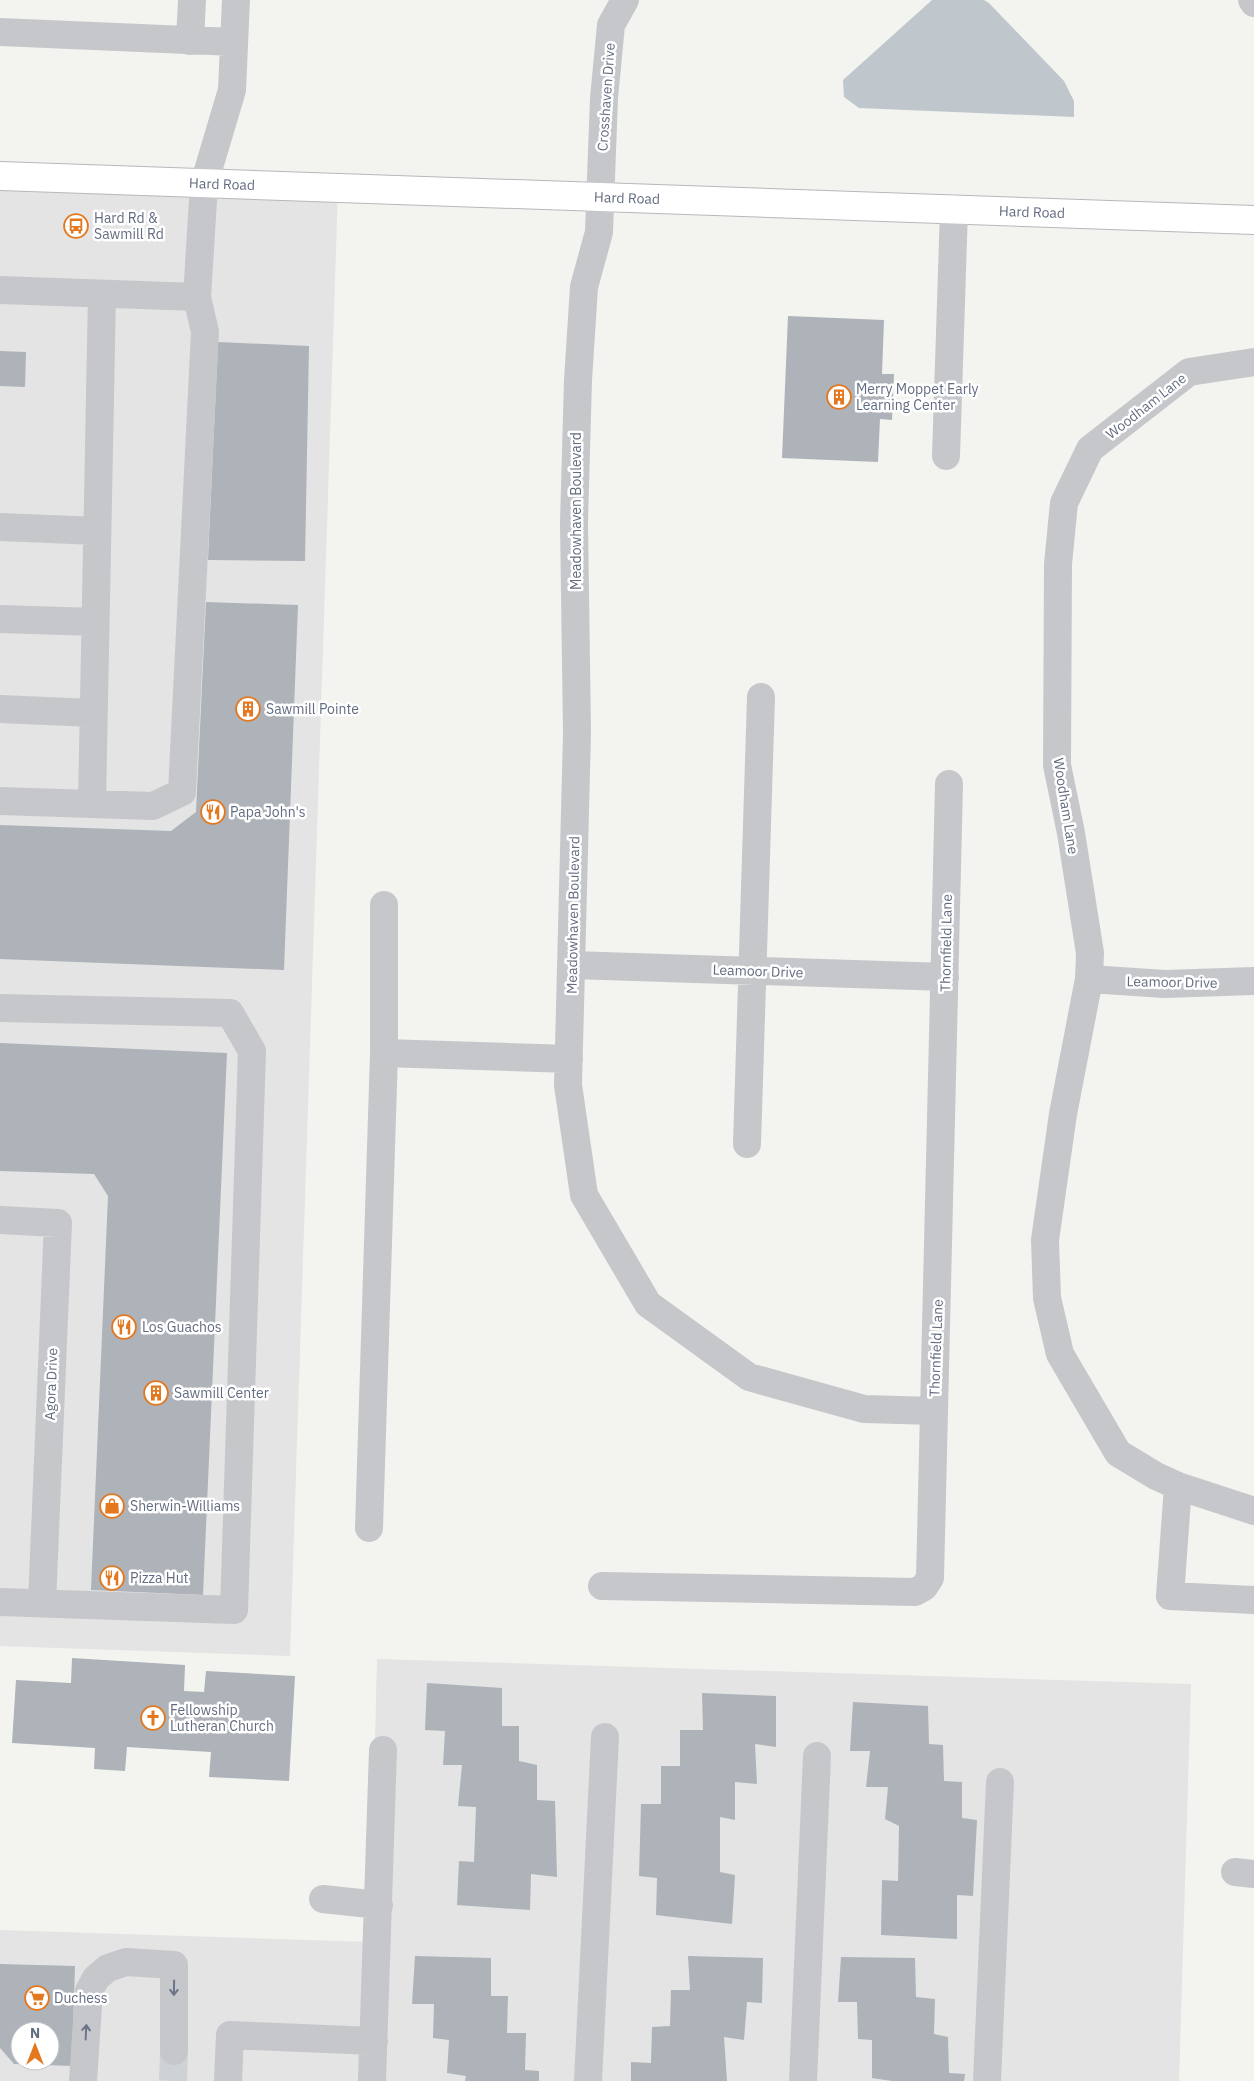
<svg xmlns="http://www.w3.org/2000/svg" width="1254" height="2081" viewBox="0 0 1254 2081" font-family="'IBM Plex Sans',sans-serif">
	<rect width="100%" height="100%" fill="#f3f4ef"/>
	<path fill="#e3e4e3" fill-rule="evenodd" d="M0,176l338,13 -48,1467 -290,-10z
		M377,1659l814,25 -12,397h-1179v-151l370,12zM20,2031h30v30h-30z"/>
	<path fill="#bfc7cd" d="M932,0h52l5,3 75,78 10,20v16l-215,-9 -15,-11 -1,-17z"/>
	<path fill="#aeb2b9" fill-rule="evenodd" d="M788,316l96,4 -2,54h12l-2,46 -12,-1 -2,43 -96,-4z
		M218,342l91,4 -4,215 -97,-1z
		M0,351l26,1 -1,35 -25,-1z
		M206,602l92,3 -14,365 -284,-11v-134l171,6 25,-19z
		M0,1043l227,10 -24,542 -112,-5 17,-394 -14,-22 -94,-3z
		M72,1658l113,7 -1,26 20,1 2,-21 89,5 -6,105 -80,-4 2,-25 -84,-5 -2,24 -31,-2 1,-21 -83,-5 4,-63 55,3z
		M427,1683l75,5v38h17v35l18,4v35l18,1 2,76 -26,-3 -1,36 -73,-5 2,-44 15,1 2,-55 -18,-1 4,-41h-19l2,-34 -20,-1z
		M702,1693l74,3v51l-21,-3 2,40 -22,-2v38l-15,-3v55l15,3 -3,49 -76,-9 1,-37 -18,-2 2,-72h20v-38h19v-36h23z
		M853,1702l75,4 1,38 14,1 1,36 18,1v36l15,2 -4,76 -16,-1v44l-76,-4 1,-55 16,1 1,-55 -14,-7 3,-32h-22l4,-36h-20z
		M415,1956l76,2v38h17l-1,37h19l-1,37 14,1v10h-74l1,-5 -19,-3 2,-33 -16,-2 1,-34h-22z
		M688,1956l75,2 -1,45 -15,-1 -3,38 -20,-3 3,44h-96v-19l20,1 1,-36 18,-1 1,-36h19z
		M841,1957l74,1 1,39 19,2 -1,35 14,3 1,36 16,1 -1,7h-72l-20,-3v-38l-14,-1 -1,-37h-19z
		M0,1964l75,2 -3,100 -58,-2 -14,-16zM20,2031h30v30h-30z"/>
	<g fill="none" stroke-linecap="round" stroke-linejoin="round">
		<path stroke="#cfd2d4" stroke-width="28" stroke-dasharray="28 14" stroke-linecap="butt" d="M173,2081l1,-30"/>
		<g stroke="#b5b8bc" stroke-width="30">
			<path id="major" d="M0,176l1254,44"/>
		</g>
		<path stroke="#c5c7cb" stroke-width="28" d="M625,0l-14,25 -7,73 -5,134 -15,55 -6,93 -4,142 3,211 -9,352 16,110 64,109 101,73 115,32 70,2
			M1252,0l2,3
			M0,32l234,10
			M190,41l2,-41
			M0,290l197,7 7,-113 28,-94 4,-90
			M1254,362l-65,10 -99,77 -26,54 -6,61 -1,201 14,68 19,120 -1,26 -26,135 -18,126 2,58 13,56 58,99 38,23 22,10 76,25
			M946,456l8,-247
			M0,527l97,4
			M0,619l95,3
			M0,709l93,4
			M0,801l153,5 29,-14 23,-460 -8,-35
			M92,804l10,-510
			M384,905v148
			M572,965l373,12
			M1089,979l76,5 89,-3
			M0,1008l230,5 22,38 -18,559 -234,-8
			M747,1144l14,-447
			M0,1220l58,3 -16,380
			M1178,1486l-8,110 84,4
			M369,1528l15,-475 185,6
			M602,1586l313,6 9,-5 6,-9 19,-794
			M1235,1872l19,2
			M323,1899l56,6
			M83,2081l6,-90 7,-13 12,-10 18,-6 48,3v86
			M228,2081l2,-46 144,6
			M372,2081l11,-331
			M588,2081l17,-344
			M803,2081l14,-325
			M987,2081l13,-299"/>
		<use href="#major" stroke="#fff" stroke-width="28"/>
	</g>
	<defs><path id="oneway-shaft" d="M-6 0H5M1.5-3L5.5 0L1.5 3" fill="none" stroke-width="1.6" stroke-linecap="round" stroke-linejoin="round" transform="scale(1.25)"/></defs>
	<g stroke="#6c7588">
		<use href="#oneway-shaft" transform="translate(174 1988) rotate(91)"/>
		<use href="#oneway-shaft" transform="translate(86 2032) rotate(-87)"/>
	</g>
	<defs>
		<g id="bus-ring" transform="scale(1.25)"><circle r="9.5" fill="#fff" stroke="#e3781f" stroke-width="1.5"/><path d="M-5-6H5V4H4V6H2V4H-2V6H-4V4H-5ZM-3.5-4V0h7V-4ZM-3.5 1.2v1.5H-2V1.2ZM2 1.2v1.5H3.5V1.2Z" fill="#e3781f"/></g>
		<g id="building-ring" transform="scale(1.25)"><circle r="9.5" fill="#fff" stroke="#e3781f" stroke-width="1.5"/><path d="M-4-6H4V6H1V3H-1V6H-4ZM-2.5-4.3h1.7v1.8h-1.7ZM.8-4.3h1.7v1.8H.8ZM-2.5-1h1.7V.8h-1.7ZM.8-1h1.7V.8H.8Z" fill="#e3781f"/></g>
		<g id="restaurant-ring" transform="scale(1.25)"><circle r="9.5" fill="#fff" stroke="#e3781f" stroke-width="1.5"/><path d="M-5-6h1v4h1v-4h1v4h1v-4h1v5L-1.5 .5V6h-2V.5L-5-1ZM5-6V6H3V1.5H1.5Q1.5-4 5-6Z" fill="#e3781f"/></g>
		<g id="shop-ring" transform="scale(1.25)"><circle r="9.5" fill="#fff" stroke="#e3781f" stroke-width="1.5"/><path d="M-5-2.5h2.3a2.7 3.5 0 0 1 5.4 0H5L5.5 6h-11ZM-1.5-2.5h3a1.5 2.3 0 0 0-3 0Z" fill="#e3781f"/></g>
		<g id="church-ring" transform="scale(1.25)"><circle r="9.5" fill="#fff" stroke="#e3781f" stroke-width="1.5"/><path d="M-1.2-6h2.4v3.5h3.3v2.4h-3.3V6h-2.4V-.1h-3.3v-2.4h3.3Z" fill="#e3781f"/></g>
		<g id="supermarket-ring" transform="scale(1.25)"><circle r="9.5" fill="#fff" stroke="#e3781f" stroke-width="1.5"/><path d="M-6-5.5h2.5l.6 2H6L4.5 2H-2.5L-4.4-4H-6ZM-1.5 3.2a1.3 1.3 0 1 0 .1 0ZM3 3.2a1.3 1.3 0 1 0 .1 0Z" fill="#e3781f"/></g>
	</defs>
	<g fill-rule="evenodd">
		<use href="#bus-ring" x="76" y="226"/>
		<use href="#building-ring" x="839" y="397"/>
		<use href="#building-ring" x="248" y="709"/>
		<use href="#restaurant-ring" x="213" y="812"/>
		<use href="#restaurant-ring" x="124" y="1327"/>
		<use href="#building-ring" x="156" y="1393"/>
		<use href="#shop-ring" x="112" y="1506"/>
		<use href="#restaurant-ring" x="112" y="1578"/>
		<use href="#church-ring" x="153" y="1718"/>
		<use href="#supermarket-ring" x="37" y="1998"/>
	</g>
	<g text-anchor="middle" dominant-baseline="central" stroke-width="5" stroke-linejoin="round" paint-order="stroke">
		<g font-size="14" fill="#626c81" stroke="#fff">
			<text transform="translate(606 97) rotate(-86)">Crosshaven Drive</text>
			<text transform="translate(222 184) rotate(2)">Hard Road</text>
			<text transform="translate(627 198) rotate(2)">Hard Road</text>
			<text transform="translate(1032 212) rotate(2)">Hard Road</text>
			<text transform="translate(1146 406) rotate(-38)">Woodham Lane</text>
			<text transform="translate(576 511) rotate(-90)">Meadowhaven Boulevard</text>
			<text transform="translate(1066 806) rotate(81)">Woodham Lane</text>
			<text transform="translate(573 915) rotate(-89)">Meadowhaven Boulevard</text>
			<text transform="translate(946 943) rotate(-89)">Thornfield Lane</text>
			<text transform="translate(758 971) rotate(2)">Leamoor Drive</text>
			<text transform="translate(1172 982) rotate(1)">Leamoor Drive</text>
			<text transform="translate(936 1348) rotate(-88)">Thornfield Lane</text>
			<text transform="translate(51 1384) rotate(-88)">Agora Drive</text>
		</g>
		<g font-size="14" fill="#626c81" stroke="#fff" text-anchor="start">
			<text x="94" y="218">Hard Rd &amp;<tspan x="94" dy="16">Sawmill Rd</tspan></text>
			<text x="856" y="389">Merry Moppet Early<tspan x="856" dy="16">Learning Center</tspan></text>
			<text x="266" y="709">Sawmill Pointe</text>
			<text x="230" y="812">Papa John's</text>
			<text x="142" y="1327">Los Guachos</text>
			<text x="174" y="1393">Sawmill Center</text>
			<text x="130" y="1506">Sherwin-Williams</text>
			<text x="130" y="1578">Pizza Hut</text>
			<text x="170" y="1710">Fellowship<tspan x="170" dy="16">Lutheran Church</tspan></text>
			<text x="54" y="1998">Duchess</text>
		</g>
	</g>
	<g transform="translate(35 2046)"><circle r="24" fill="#ffffff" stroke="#c0c4cd"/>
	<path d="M0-4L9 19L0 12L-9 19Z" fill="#e3781f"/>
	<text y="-8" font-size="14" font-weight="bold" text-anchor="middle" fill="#626c81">N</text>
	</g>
</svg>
